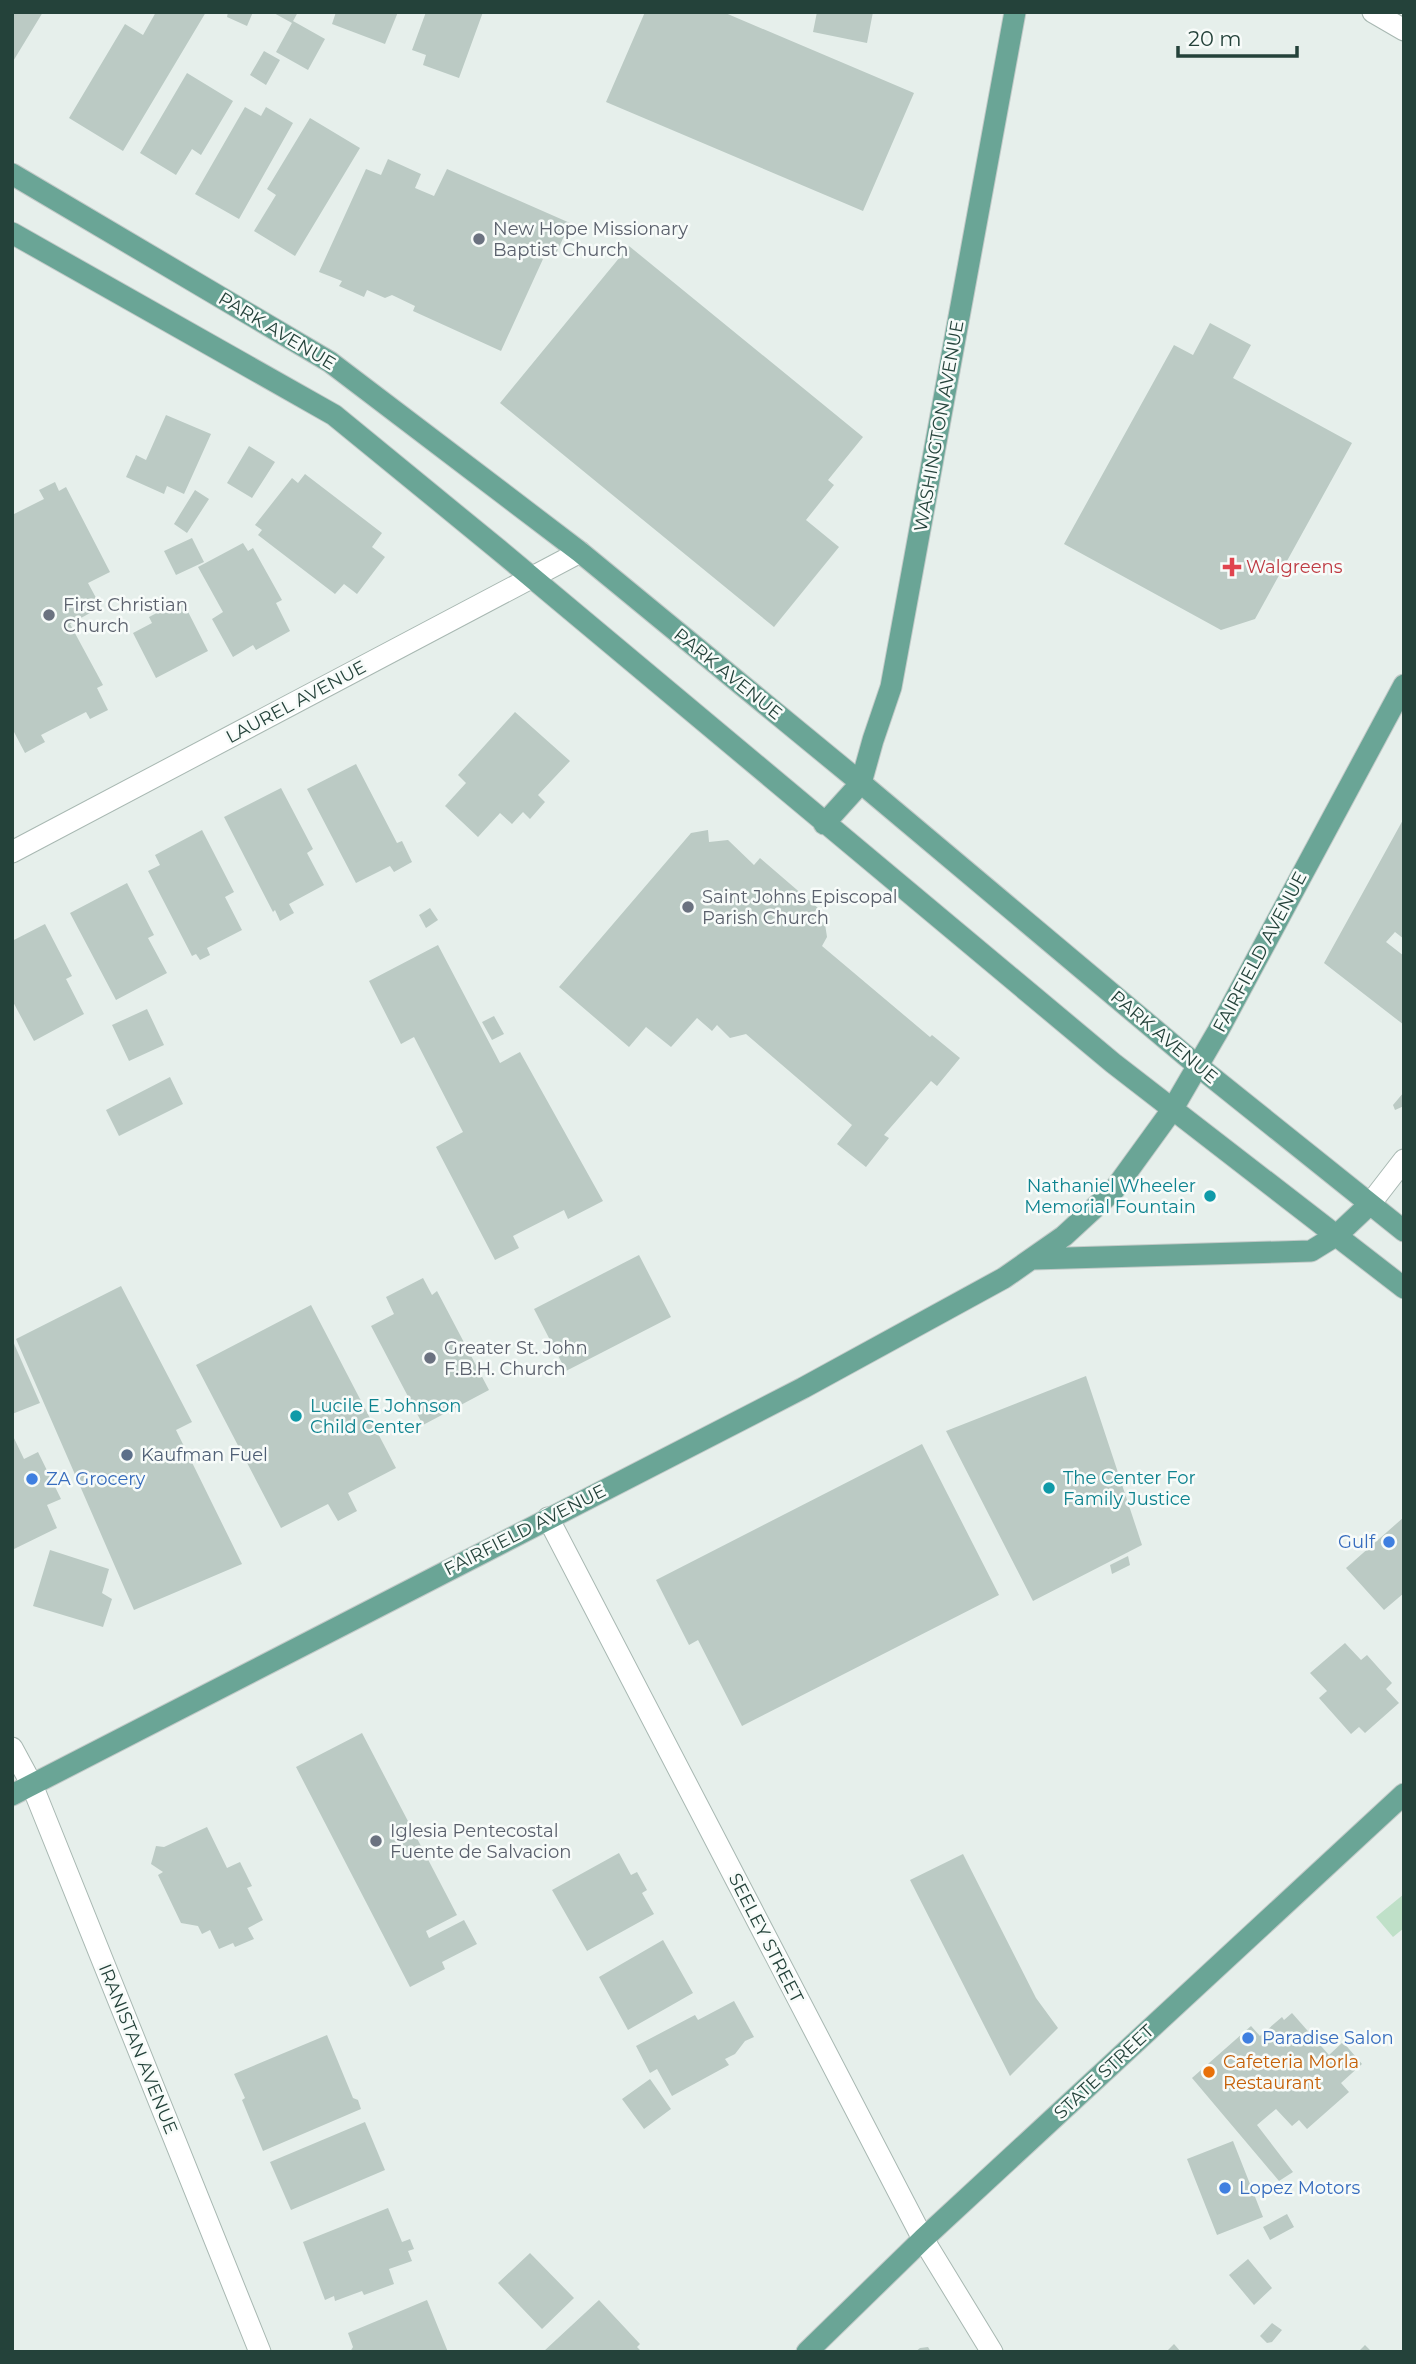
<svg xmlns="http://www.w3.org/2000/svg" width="1416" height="2364" viewBox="0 0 1416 2364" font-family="Montserrat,sans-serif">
	<rect width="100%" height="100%" fill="#e6efeb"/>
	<path fill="#bfe0c8" d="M1404,1894v34l-11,9 -17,-20z"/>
	<path fill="#bbcac4" d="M12,12h31l-31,51z
		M156,12h50l-83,139 -54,-33 56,-94 18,11z
		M228,12h25l-6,14 -20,-9z
		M272,12h26l-6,11z
		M336,12h62l-13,32 -53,-20z
		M426,12h57l-24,66 -36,-13 3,-10 -14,-5z
		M645,12h78l191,81 -51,118 -257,-109z
		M817,12h56l-6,31 -54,-11z
		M293,21l32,18 -17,31 -32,-18z
		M264,51l16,9 -14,25 -16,-10z
		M187,73l46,28 -32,54 -9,-6 -16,26 -36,-22z
		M245,107l16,9 5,-9 27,16 -54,96 -44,-25z
		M310,118l50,30 -65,108 -41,-25 22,-36 -9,-6z
		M388,159l33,15 -6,14 19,8 13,-27 123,54 -15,33 -17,-8 -3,7 8,4 -42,92 -88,-40 2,-5 -23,-11 -7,3 -18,-8 -3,7 -25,-11 3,-5 -23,-9 47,-103 15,6z
		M629,246l234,191 -35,43 6,5 -28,35 33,27 -65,80 -274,-224z
		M1210,323l41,22 -18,33 119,65 -97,176 -34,11 -157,-86 110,-199 19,10z
		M166,415l45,19 -27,60 -17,-8 -3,8 -38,-17 10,-22 10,5z
		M249,446l26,16 -23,36 -25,-15z
		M305,474l77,59 -10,14 13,10 -28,37 -13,-10 -9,10 -77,-59 4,-5 -7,-5 37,-47 6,5z
		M55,482l4,9 7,-4 44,85 -22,11 13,24 -31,17 33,61 -6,3 11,22 -18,9 -4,-7 -45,23 4,7 -20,11 -11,-21h-2v-217l32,-16 -5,-9z
		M195,490l14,9 -22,34 -13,-9z
		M192,538l12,24 -28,13 -12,-24z
		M243,543l5,8 5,-3 29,52 -6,3 14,28 -34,19 -3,-5 -20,12 -21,-38 11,-7 -25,-45z
		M182,600l26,51 -52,27 -23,-45 19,-10 -3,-6z
		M515,712l55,49 -32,34 7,7 -15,17 -7,-7 -11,12 -12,-11 -22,24 -33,-31 21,-23 -8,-8z
		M356,764l41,79 5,-2 10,21 -18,10 -4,-6 -34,17 -49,-94z
		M281,788l32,61 -6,4 17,32 -35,19 5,9 -14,8 -5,-11 -2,2 -49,-95z
		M1404,818v121l-9,-7 -9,10 18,14v69l-80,-62z
		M202,830l32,62 -9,5 17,33 -35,18 3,7 -10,5 -4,-6 -4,2 -44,-85 12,-6 -5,-10z
		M708,830l1,12 19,-2 26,25 6,-7 58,50 -6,6 13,10 2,13 -5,9 108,91 2,-2 28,23 -23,28 -6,-5 -47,54 5,3 -23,29 -29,-23 15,-19 -106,-91 -16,4 -13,-13 -5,6 -15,-13 -26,29 -25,-20 -17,20 -70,-60 132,-154z
		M127,883l27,52 -6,3 19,35 -51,27 -46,-87z
		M430,908l8,12 -12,8 -7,-13z
		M45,924l27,52 -6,3 18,35 -50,27 -22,-41v-59z
		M438,945l62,118 20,-11 83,149 -35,18 -4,-9 -51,26 6,12 -24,12 -59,-113 27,-15 -49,-95 -13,7 -32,-63z
		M147,1009l17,36 -35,16 -17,-36z
		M494,1016l10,18 -12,6 -10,-18z
		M170,1077l13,27 -64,32 -13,-26z
		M1404,1092v14l-9,4 -2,-5z
		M639,1255l32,62 -105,54 -32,-62z
		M423,1278l9,17 5,-4 52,99 -66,35 -52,-99 23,-12 -8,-17z
		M121,1286l71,136 -16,8 66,134 -108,46 -118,-271z
		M311,1305l85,163 -48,25 9,18 -19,10 -10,-17 -47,24 -85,-163z
		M12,1339l28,64 -28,11z
		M1086,1376l56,169 -109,56 -87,-170z
		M12,1434l12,25 14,-7 23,47 -14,6 10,23 -45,22z
		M922,1444l77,151 -257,131 -44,-86 -9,5 -33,-65z
		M1404,1517v76l-20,17 -38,-42z
		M50,1550l59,19 -7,24 10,6 -9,28 -70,-21z
		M1128,1556l2,9 -18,9 -2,-9z
		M1345,1643l16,17 6,-5 25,28 -6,6 13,14 -34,30 -6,-6 -8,7 -32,-36 8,-7 -17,-18z
		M362,1733l95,182 -31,16 3,7 35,-18 13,24 -35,18 3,7 -35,18 -114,-220z
		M207,1827l20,41 13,-6 12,24 -5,2 16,32 -15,8 6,11 -19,8 -2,-4 -14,6 -9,-19 -8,4 -4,-8 -17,-3 -23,-48 5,-3 -12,-8 5,-18 8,1z
		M619,1853l12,22 6,-3 10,18 -5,3 12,21 -67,37 -35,-61z
		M963,1854l73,144 22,30 -48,48 -100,-196z
		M663,1940l30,53 -65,37 -29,-53z
		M734,2001l20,36 -9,4 -10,13 -10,5 4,6 -57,31 -15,-27 -7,4 -14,-27 59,-31 3,5z
		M1292,2013l37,42 14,-13 19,22 -21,19 8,9 -42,37 -8,-9 -7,6 -16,-17 -19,16 36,47 -14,9 -87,-103 59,-52 9,10 22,-19 2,3z
		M327,2035l26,63 5,2 3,9 -98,42 -21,-51 3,-2 -11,-24z
		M650,2079l21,30 -27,20 -22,-30z
		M365,2122l20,48 -94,40 -21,-48z
		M1233,2141l30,76 -46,18 -30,-76z
		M388,2208l14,34 8,-3 4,10 -6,2 4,10 -23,8 5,15 -30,11 -2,-4 -27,10 -1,-5 -9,4 -22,-58z
		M1287,2214l7,13 -24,13 -7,-13z
		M530,2253l44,45 -32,31 -44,-46z
		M1248,2259l24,29 -18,17 -25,-30z
		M427,2300l21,52h-98l3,-5 -5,-14z
		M599,2300l41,44 -3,3 5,5h-99z
		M1272,2323l10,7 -10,12 -5,1 -7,-7z
		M1174,2344l7,8h-15z
		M1365,2345l7,7h-14z
		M928,2347l3,5h-16l5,-4z"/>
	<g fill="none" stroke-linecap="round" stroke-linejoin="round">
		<g stroke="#a8b8b2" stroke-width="23">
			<path id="minor" d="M1373,12l31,18
				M12,852l568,-300
				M1370,1204l34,-44
				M548,1518l375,721 69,113
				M12,1748l20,37 228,567"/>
		</g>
		<g stroke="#c2cac8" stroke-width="23">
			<path id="major" d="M12,174l318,188 250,190 281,231 337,283 206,165
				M12,233l322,182 165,135 614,513 291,225
				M824,824l37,-41 12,-43 18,-53 124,-675
				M1033,1259l278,-8 26,-16 33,-31
				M12,1795l791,-407 201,-110 60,-42 50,-46 58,-80 46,-79 186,-346
				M807,2352l116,-113 481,-445"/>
		</g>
		<use href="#minor" stroke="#fff" stroke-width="21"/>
		<use href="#major" stroke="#6aa596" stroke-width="21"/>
	</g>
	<g fill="#6b7280" stroke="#f7fbf9" stroke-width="2.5">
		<circle cx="479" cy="239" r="7"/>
		<circle cx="49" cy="615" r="7"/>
		<circle cx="688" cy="907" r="7"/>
		<circle cx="430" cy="1358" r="7"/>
		<circle cx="376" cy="1841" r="7"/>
	</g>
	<path fill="#e0444e" stroke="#f7fbf9" stroke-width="2.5" d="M1228.5 556.5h7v7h7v7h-7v7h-7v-7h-7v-7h7z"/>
	<g fill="#0f9aa8" stroke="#f7fbf9" stroke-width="2.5">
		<circle cx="1210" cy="1196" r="7"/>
		<circle cx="296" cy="1416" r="7"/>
		<circle cx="1049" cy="1488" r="7"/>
	</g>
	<circle fill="#5c6f8a" stroke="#f7fbf9" stroke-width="2.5" cx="127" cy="1455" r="7"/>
	<g fill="#3f7fe0" stroke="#f7fbf9" stroke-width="2.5">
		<circle cx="32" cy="1479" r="7"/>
		<circle cx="1389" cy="1542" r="7"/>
		<circle cx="1248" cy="2038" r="7"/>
		<circle cx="1225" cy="2188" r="7"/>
	</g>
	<circle fill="#e8710a" stroke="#f7fbf9" stroke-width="2.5" cx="1209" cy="2072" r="7"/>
	<g text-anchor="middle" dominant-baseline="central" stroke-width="5" stroke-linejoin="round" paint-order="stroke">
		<g font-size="18" fill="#5b616d" stroke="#f7fbf9" text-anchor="start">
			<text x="493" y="229">New Hope Missionary<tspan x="493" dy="21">Baptist Church</tspan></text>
			<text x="63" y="605">First Christian<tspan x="63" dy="21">Church</tspan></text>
			<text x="702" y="897">Saint Johns Episcopal<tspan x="702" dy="21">Parish Church</tspan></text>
			<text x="444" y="1348">Greater St. John<tspan x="444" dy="21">F.B.H. Church</tspan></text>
			<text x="390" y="1831">Iglesia Pentecostal<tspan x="390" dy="21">Fuente de Salvacion</tspan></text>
		</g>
		<g font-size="18" fill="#24423a" stroke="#f7fbf9">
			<text transform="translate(277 331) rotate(31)">PARK AVENUE</text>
			<text transform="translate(939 426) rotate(-80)">WASHINGTON AVENUE</text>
			<text transform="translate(728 674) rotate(39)">PARK AVENUE</text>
			<text transform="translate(296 702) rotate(-28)">LAUREL AVENUE</text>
			<text transform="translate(1260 952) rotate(-62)">FAIRFIELD AVENUE</text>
			<text transform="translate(1164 1037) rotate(40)">PARK AVENUE</text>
			<text transform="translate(525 1530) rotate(-27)">FAIRFIELD AVENUE</text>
			<text transform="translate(766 1938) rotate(63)">SEELEY STREET</text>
			<text transform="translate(138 2049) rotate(68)">IRANISTAN AVENUE</text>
			<text transform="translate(1104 2072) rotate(-43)">STATE STREET</text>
		</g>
		<g font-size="18" fill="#be3a42" stroke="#f7fbf9" text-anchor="start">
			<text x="1246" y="567">Walgreens</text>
		</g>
		<g font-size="18" fill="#0d838f" stroke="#f7fbf9" text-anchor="start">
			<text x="1196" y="1186" text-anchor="end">Nathaniel Wheeler<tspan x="1196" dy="21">Memorial Fountain</tspan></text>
			<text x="310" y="1406">Lucile E Johnson<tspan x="310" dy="21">Child Center</tspan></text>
			<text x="1063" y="1478">The Center For<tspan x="1063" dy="21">Family Justice</tspan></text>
		</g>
		<g font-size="18" fill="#4e5e75" stroke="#f7fbf9" text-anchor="start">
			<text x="141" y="1455">Kaufman Fuel</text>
		</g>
		<g font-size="18" fill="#366cbe" stroke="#f7fbf9" text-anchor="start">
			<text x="46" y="1479">ZA Grocery</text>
			<text x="1375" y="1542" text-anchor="end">Gulf</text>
			<text x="1262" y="2038">Paradise Salon</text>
			<text x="1239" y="2188">Lopez Motors</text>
		</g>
		<g font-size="18" fill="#c56008" stroke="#f7fbf9" text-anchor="start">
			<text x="1223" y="2062">Cafeteria Morla<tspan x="1223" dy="21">Restaurant</tspan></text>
		</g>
	</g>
	<rect width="1416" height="2364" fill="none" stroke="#24423a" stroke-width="28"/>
	<path d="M1178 46v10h119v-10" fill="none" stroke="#24423a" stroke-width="3.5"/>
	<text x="1188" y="46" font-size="21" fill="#24423a" stroke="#f7fbf9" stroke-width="5" paint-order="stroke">20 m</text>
</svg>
